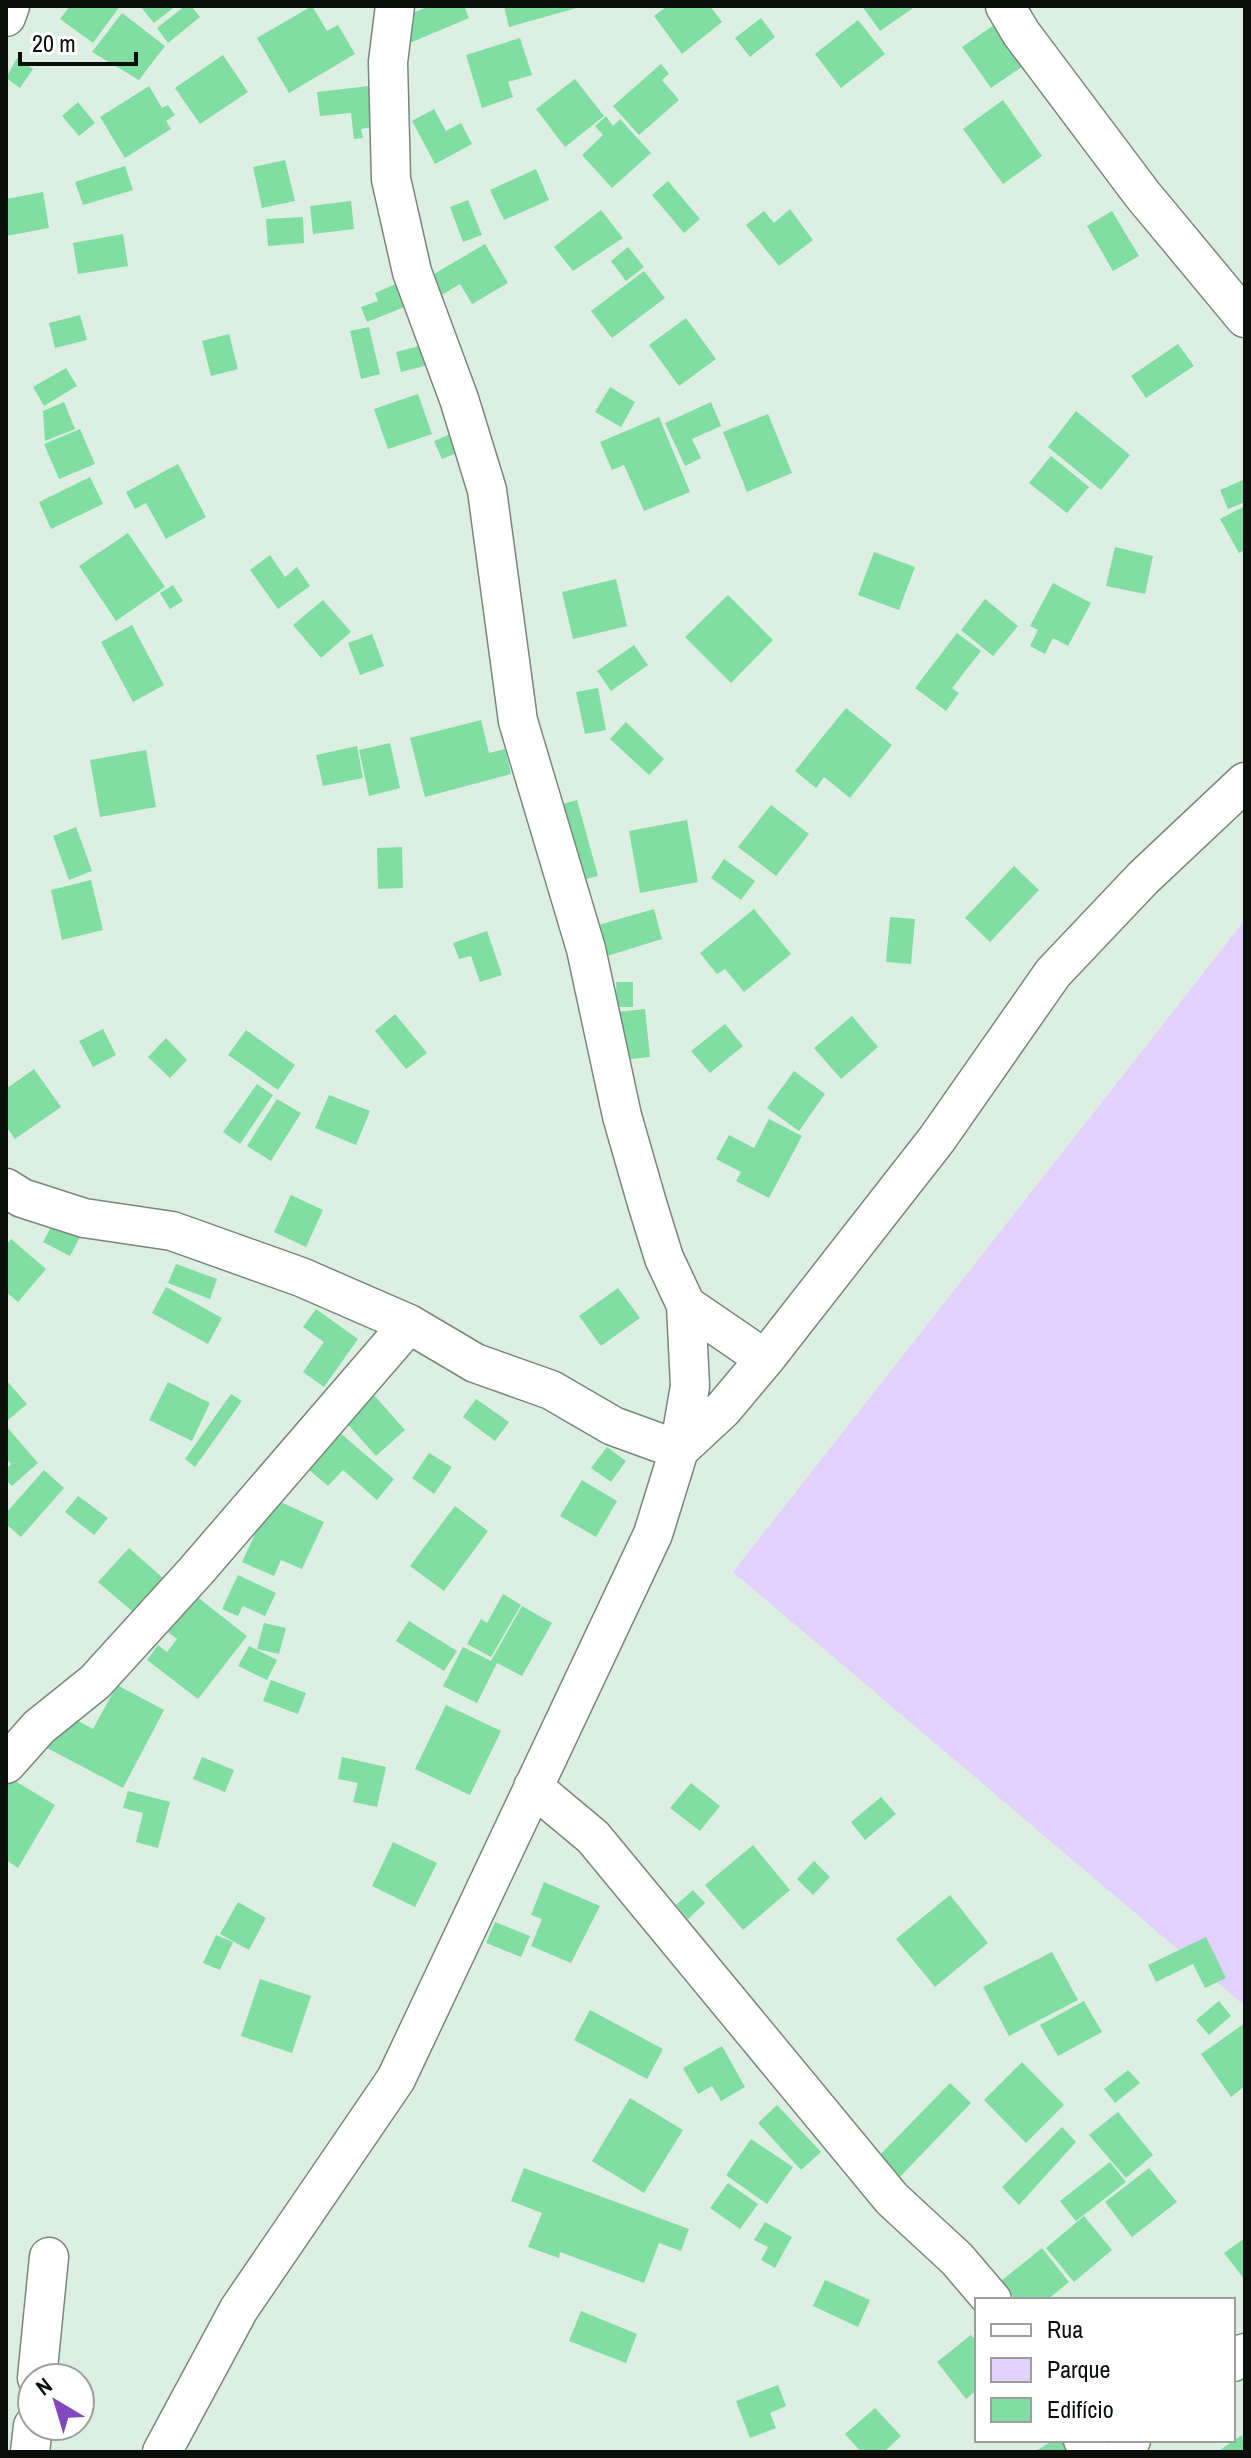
<svg xmlns="http://www.w3.org/2000/svg" width="1251" height="2458" viewBox="0 0 1251 2458" font-family="'Archivo Narrow',sans-serif">
	<rect width="100%" height="100%" fill="#ddeee2"/>
	<path fill="#e2d1fd" d="M1245,920v1086l-512,-434z"/>
	<path fill="#80dea2" d="M70,6h50l-27,37 -33,-24z
		M140,6h36l-22,17z
		M185,6h6l9,11 -32,26 -11,-15z
		M312,6l15,25 11,-6 17,29 -66,39 -32,-55z
		M430,6h34l5,12 -64,27 -10,-25z
		M504,6h76v1l-71,20z
		M667,6h43l12,16 -40,32 -28,-38z
		M862,6h54l-36,25z
		M122,13l43,33 -26,34 -47,-28z
		M761,18l14,19 -25,20 -15,-19z
		M858,20l27,34 -44,34 -26,-34z
		M994,25l29,41 -32,22 -29,-41z
		M520,38l12,37 -24,7 5,15 -31,11 -16,-53z
		M223,55l25,37 -48,32 -25,-36z
		M17,58l16,11 -13,19 -14,-10z
		M661,64l8,10 -7,6 17,20 -40,35 -26,-29z
		M575,79l29,37 -39,31 -29,-38z
		M149,86l13,22 6,-3 7,10 -9,6 5,8 -46,29 -25,-41z
		M369,86l5,41 -13,2 2,9 -9,1 -3,-26 -31,3 -3,-24z
		M1003,100l39,56 -39,28 -40,-55z
		M78,102l17,21 -16,13 -17,-20z
		M434,109l12,22 15,-8 11,21 -37,20 -23,-43z
		M606,116l7,10 7,-7 31,34 -39,35 -30,-33 21,-20 -8,-9z
		M285,160l10,41 -33,7 -9,-41z
		M125,166l8,24 -50,15 -8,-23z
		M536,169l13,31 -45,20 -14,-30z
		M668,181l32,38 -16,14 -32,-38z
		M43,192l6,36 -43,8v-37z
		M468,200l14,35 -19,7 -13,-35z
		M351,201l3,28 -41,5 -3,-28z
		M790,209l23,31 -34,26 -33,-41 18,-14 10,12z
		M601,210l22,28 -50,33 -19,-24z
		M1112,211l27,45 -26,15 -26,-45z
		M303,217l1,26 -36,3 -2,-27z
		M123,234l5,32 -50,8 -5,-31z
		M485,244l23,39 -36,21 -12,-20 -20,12 -11,-19z
		M628,247l16,20 -18,14 -15,-20z
		M644,271l21,27 -53,40 -21,-27z
		M398,283l9,23 -40,16 -6,-15 17,-6 -3,-8z
		M80,315l7,25 -32,8 -6,-25z
		M686,318l30,41 -37,27 -30,-41z
		M369,327l11,47 -19,5 -11,-48z
		M229,334l9,35 -27,7 -9,-35z
		M1178,344l16,22 -48,32 -15,-22z
		M423,345l5,20 -27,7 -5,-20z
		M66,368l11,18 -33,20 -11,-19z
		M610,387l25,15 -14,25 -26,-15z
		M418,394l14,40 -44,15 -14,-40z
		M64,402l11,27 -30,12 -2,-30z
		M711,402l10,24 -29,13 9,19 -16,8 -20,-43z
		M1076,411l54,44 -29,35 -53,-43z
		M768,414l24,59 -45,19 -24,-60z
		M659,417l31,75 -46,19 -20,-46 -12,5 -12,-28z
		M80,429l15,35 -36,15 -15,-35z
		M453,433l8,18 -19,8 -8,-18z
		M1051,456l38,31 -22,26 -38,-30z
		M178,464l28,53 -40,22 -20,-36 -11,6 -9,-17z
		M90,477l13,27 -52,25 -12,-27z
		M1245,479v23l-17,7 -8,-19z
		M1245,506v44l-6,3 -19,-34z
		M128,533l37,54 -49,34 -37,-55z
		M1115,547l38,9 -8,38 -39,-8z
		M874,552l41,15 -16,43 -41,-15z
		M270,555l15,22 12,-10 13,19 -32,23 -28,-39z
		M616,579l11,47 -54,13 -11,-47z
		M1053,583l38,20 -23,43 -15,-8 -8,16 -15,-8 8,-16 -8,-4z
		M173,585l10,16 -13,8 -10,-16z
		M728,595l45,45 -42,43 -46,-46z
		M985,599l33,27 -25,30 -32,-26z
		M323,600l28,32 -30,26 -28,-33z
		M132,625l32,60 -31,17 -32,-60z
		M957,633l24,18 -29,37 7,5 -13,18 -31,-23z
		M372,634l12,32 -24,9 -12,-32z
		M634,645l14,20 -37,26 -14,-20z
		M598,688l8,42 -21,4 -9,-42z
		M846,708l46,37 -42,53 -26,-21 -8,11 -21,-17z
		M481,720l8,33 16,-4 6,25 -86,23 -15,-59z
		M626,722l38,37 -15,16 -39,-36z
		M390,743l10,45 -31,8 -10,-46z
		M357,746l6,32 -40,8 -7,-31z
		M146,750l10,57 -56,10 -10,-57z
		M577,800l21,76 -23,6 -20,-76z
		M771,805l38,29 -33,42 -38,-29z
		M687,820l11,62 -58,11 -11,-62z
		M76,827l16,44 -23,9 -16,-44z
		M402,847l1,41 -25,1 -1,-41z
		M724,859l31,22 -14,19 -30,-22z
		M1014,866l25,24 -49,52 -25,-24z
		M91,880l12,50 -41,10 -11,-50z
		M654,909l8,30 -58,18 -9,-31z
		M754,909l37,45 -47,38 -19,-23 -8,5 -17,-21z
		M890,917l25,2 -4,45 -25,-2z
		M487,931l15,44 -22,7 -9,-26 -12,3 -6,-16z
		M616,982h17v25h-16z
		M645,1009l5,48 -28,3 -5,-48z
		M395,1014l32,39 -21,16 -31,-38z
		M852,1016l26,31 -37,32 -27,-31z
		M725,1024l18,22 -33,27 -19,-22z
		M103,1029l13,26 -23,12 -14,-26z
		M246,1030l49,35 -17,25 -50,-35z
		M166,1038l21,22 -17,18 -22,-21z
		M34,1069l27,38 -46,32 -9,-13v-37z
		M794,1071l31,23 -26,37 -32,-23z
		M257,1084l16,11 -33,49 -17,-12z
		M329,1095l41,16 -14,34 -41,-17z
		M277,1099l24,14 -30,48 -24,-15z
		M769,1119l33,17 -33,62 -33,-17 5,-9 -25,-13 13,-24 25,13z
		M291,1195l32,15 -17,37 -32,-15z
		M53,1223l27,14 -10,19 -27,-14z
		M11,1239l35,30 -28,33 -12,-10v-47z
		M176,1264l41,15 -7,20 -42,-16z
		M166,1287l56,31 -14,26 -56,-31z
		M618,1288l22,30 -39,28 -22,-30z
		M316,1309l42,30 -34,48 -21,-15 21,-30 -21,-15z
		M6,1380l21,24 -19,16 -2,-2z
		M168,1382l42,21 -18,38 -43,-21z
		M372,1393l33,37 -29,26 -33,-37z
		M231,1394l11,7 -47,66 -10,-8z
		M476,1399l33,23 -14,19 -32,-24z
		M6,1426l32,37 -26,23 -6,-6v-11l5,-5 -5,-6z
		M339,1432l55,47 -17,21 -34,-30 -15,16 -20,-17z
		M607,1447l19,14 -15,21 -20,-14z
		M429,1453l23,14 -18,27 -22,-16z
		M44,1470l20,18 -43,49 -15,-13v-11z
		M582,1480l35,21 -21,36 -36,-21z
		M78,1496l30,22 -14,17 -29,-23z
		M272,1498l52,24 -22,47 -21,-9 -7,16 -32,-14z
		M455,1506l33,25 -44,60 -34,-25z
		M129,1548l34,30 -30,34 -35,-30z
		M238,1575l38,18 -11,23 -22,-10 -5,10 -16,-7z
		M503,1594l18,11 -30,52 -24,-13 14,-25 6,4z
		M196,1596l51,40 -49,63 -51,-39 11,-15 9,7 10,-13 -9,-7z
		M522,1606l30,17 -30,53 -25,-13 -20,40 -34,-17 20,-39 28,14z
		M409,1621l48,30 -13,20 -48,-30z
		M264,1623l22,5 -7,26 -22,-5z
		M249,1646l28,14 -10,20 -29,-14z
		M271,1680l35,13 -8,21 -35,-13z
		M117,1685l47,25 -41,78 -76,-40 18,-34 28,15z
		M446,1705l55,26 -31,64 -55,-26z
		M202,1757l32,13 -9,22 -32,-13z
		M342,1757l44,10 -9,40 -24,-5 5,-19 -20,-4z
		M10,1778l45,27 -37,63 -12,-8v-76z
		M691,1783l29,23 -20,25 -30,-23z
		M128,1791l42,11 -12,46 -22,-6 7,-29 -20,-5z
		M881,1797l15,17 -31,26 -14,-18z
		M393,1842l44,21 -22,44 -43,-21z
		M753,1845l37,45 -47,40 -38,-45z
		M814,1861l16,16 -17,18 -16,-16z
		M544,1882l56,24 -29,57 -40,-17 11,-27 -11,-4z
		M693,1890l12,13 -17,16 -12,-14z
		M950,1895l38,48 -53,44 -39,-48z
		M238,1902l28,16 -17,32 -29,-16z
		M495,1922l35,14 -9,21 -35,-14z
		M216,1935l17,7 -13,28 -17,-7z
		M1206,1937l20,41 -21,10 -12,-24 -37,18 -8,-17z
		M1052,1952l26,48 -69,36 -26,-49z
		M260,1979l51,17 -19,57 -51,-17z
		M1084,2001l18,31 -44,24 -18,-31z
		M1219,2001l12,15 -22,19 -13,-15z
		M590,2010l73,39 -16,30 -73,-39z
		M1245,2023v63l-14,11 -30,-43z
		M722,2046l23,41 -24,14 -9,-15 -14,8 -15,-26z
		M1022,2062l42,43 -38,38 -42,-43z
		M1128,2070l12,13 -25,20 -11,-14z
		M950,2083l21,20 -77,80 -22,-20z
		M630,2098l53,32 -39,63 -52,-32z
		M777,2105l44,47 -20,18 -43,-47z
		M1118,2112l35,43 -27,23 -37,-43z
		M1062,2127l14,15 -57,63 -17,-18z
		M751,2139l42,28 -26,37 -41,-29z
		M1110,2162l16,20 -50,39 -16,-20z
		M524,2168l165,61 -8,22 -22,-8 -15,40 -84,-31 -1,6 -31,-11 14,-34 -31,-12z
		M1149,2168l28,34 -45,35 -27,-35z
		M728,2183l30,21 -18,25 -30,-21z
		M1084,2216l28,34 -38,32 -28,-34z
		M765,2222l27,15 -17,31 -14,-8 7,-13 -14,-7z
		M1245,2238v42l-21,-27z
		M1042,2248l27,34 -22,18h-31l-15,-19z
		M825,2280l45,20 -12,27 -45,-21z
		M581,2311l56,23 -11,29 -57,-22z
		M971,2335l6,8v47l-11,9 -29,-37z
		M778,2385l8,21 -16,7 6,15 -26,10 -14,-37z
		M875,2408l26,28 -17,16h-23l-16,-18z
		M1242,2435l3,17h-28z
		M1054,2440h12l7,12h-39z"/>
	<g fill="none" stroke-linecap="round" stroke-linejoin="round">
		<g stroke="#79877d" stroke-width="41">
			<path id="street" d="M1005,6l16,27 121,161 103,124
				M6,17l4,-11
				M6,1188l16,10 62,20 88,13 129,46 108,47 66,39 76,27 62,36 66,24 11,-64 -4,-81 -22,-47 -17,-55 -25,-87 -36,-167 -68,-228 -31,-231 -28,-91 -47,-127 -21,-93 -3,-117 7,-56
				M686,1305l79,54
				M6,1764l33,-37 56,-45 101,-111 213,-247
				M533,1787l60,50 299,362 65,60 35,41
				M1233,2362l12,-9
				M37,2378l12,-121
				M1083,2440l8,12
				M30,2452l3,-26
				M162,2452l77,-143 157,-230 257,-545 26,-84 44,-41 42,-50 172,-220 116,-166 90,-95 102,-96
				M1125,2452l6,-12"/>
		</g>
		<use href="#street" stroke="#fff" stroke-width="38"/>
	</g>
	<rect width="1251" height="2458" fill="none" stroke="#0a0f0b" stroke-width="16"/>
	<rect x="975" y="2298" width="260" height="144" fill="#ffffff" stroke="#9d9f9d" stroke-width="2"/>
	<rect x="991" y="2324" width="40" height="12" fill="#ffffff" stroke="#9d9f9d" stroke-width="2"/>
	<text x="1047" y="2338" font-size="24" fill="#0a0f0b">Rua</text>
	<rect x="991" y="2358" width="40" height="24" fill="#e2d1fd" stroke="#9d9f9d" stroke-width="2"/>
	<text x="1047" y="2378" font-size="24" fill="#0a0f0b">Parque</text>
	<rect x="991" y="2398" width="40" height="24" fill="#80dea2" stroke="#9d9f9d" stroke-width="2"/>
	<text x="1047" y="2418" font-size="24" fill="#0a0f0b">Edifício</text>
	<g transform="translate(56 2402) rotate(322)"><circle r="38" fill="#ffffff" stroke="#9d9f9d" stroke-width="2"/>
	<path d="M0-6L14 30L0 20L-14 30Z" fill="#8248bf"/>
	<text y="-12" font-size="22" font-weight="bold" text-anchor="middle" fill="#0a0f0b">N</text>
	</g>
	<path d="M20 52v12h116v-12" fill="none" stroke="#0a0f0b" stroke-width="4"/>
	<text x="32" y="52" font-size="24" fill="#0a0f0b" stroke="#ffffff" stroke-width="6" paint-order="stroke">20 m</text>
</svg>
